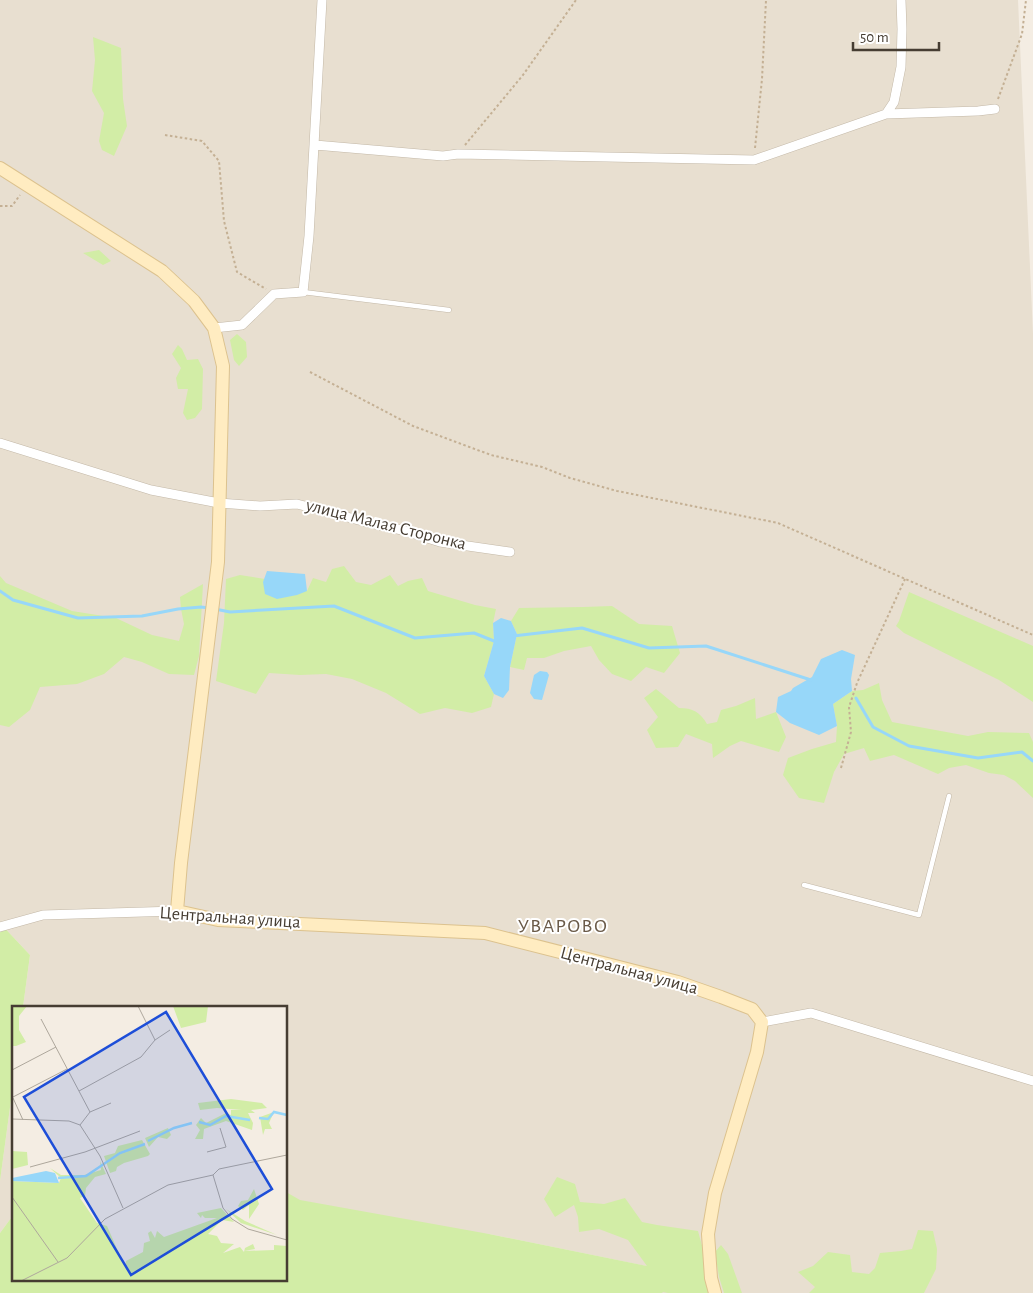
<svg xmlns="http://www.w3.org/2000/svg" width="1033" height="1293" viewBox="0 0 1033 1293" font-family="'Alegreya Sans',sans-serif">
	<rect width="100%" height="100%" fill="#f4ede3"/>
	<path fill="#e8dfd0" d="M0,0h1018l15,334v959h-371l-1,-24 -172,-35 -203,-13v-214h-263l7,-52 -30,-32z
		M14,1078v136l-14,19v-52z"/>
	<path fill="#d2eda6" d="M93,37l28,11 2,51 4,27 -13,30 -12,-6 -3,-9 5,-28 -12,-22 3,-31z
		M99,250l12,11 -8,4 -20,-12z
		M237,334l9,8 1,15 -8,9 -5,-6 -4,-20z
		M178,345l4,4 5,11 11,-1 5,10 -1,40 -7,9 -8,2 -4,-7 5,-24h-10l-2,-11 5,-10 -9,-14z
		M344,566l12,16 15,3 19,-10 8,11 10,-5 14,-3 6,13 47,14 21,4 -3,14 1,18 -10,35 10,18 -3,13 -19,6 -27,-5 -25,6 -34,-21 -34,-14 -26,-5 -26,1 -31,-2 -13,21 -40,-13 8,-58 2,-44 14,-4 25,4 -2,3 44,9 6,-13 13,4 6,-13z
		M0,576l6,7 66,28 44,7 36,17 27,6 5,-17 -3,-15 -1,-12 23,-13 -4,72 -5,19 -25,-1 -27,-12 -18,-5 -20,17 -27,10 -37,3 -10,23 -21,17 -9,-2z
		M909,592l124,54v56l-34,-22 -95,-47 -8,-7 3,-5z
		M612,606l27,18 33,2 8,27 -16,20 -18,-6 -15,14 -19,-7 -13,-14 -8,-14 -27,5 -20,7h-17l-3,12 -14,-3 7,-33 -6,-13 8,-13 64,-1z
		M879,683l3,17 10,22 76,14 20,-4 41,1 4,9v56l-18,-17 -11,-6 -15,-2 -23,-8 -17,3 -11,6 -44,-19 -24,6 -6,-13 -20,6 -10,18 -10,31 -25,-5 -16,-23 5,-17 24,-9 24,-7 1,-16 -4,-22 19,-13 11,-1z
		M656,689l23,19c14,0 21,4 28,16l10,-2 4,-12 15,-4 19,-8 1,21 20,-7 10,25 -7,15 -38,-11 -11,5 -17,12 -1,-14 -26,-10 -8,13 -22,1 -9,-18 11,-13 -14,-19z
		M0,923l30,32 -7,52h-9v71l-14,103z
		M557,1177l18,7 5,18 24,2 21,-6 17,24 15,3 41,6 6,22 4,40h-40l-5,-1 -1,1h-662v-60l14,-19v65h272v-87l14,8 189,34 158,32 -19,-26 -29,-11 -20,3 -1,-15 -4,-12 -19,12 -11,-18z
		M918,1230l15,1 4,18 -1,20 -12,24h-115l6,-6 -17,-15 15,-6 15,-14 22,3 2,17 17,2 6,-6 5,-15 21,-2 11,-2z
		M721,1245l7,9 14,39h-18l-5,-16 -4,-25z"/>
	<path fill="#97d7f9" d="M267,571l38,3 2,17 -10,4 -20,4 -12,-5 -2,-12z
		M501,618l10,3 6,13 -7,33 -1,23 -6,8 -9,-4 -10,-18 10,-35 -1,-18z
		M842,650l13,5 -4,24 1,12 -19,13 4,22 -18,9 -29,-12 -14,-11 2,-15 13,-6 2,-3 19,-11 9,-18z
		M540,671l7,1 2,3 -7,25 -8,-1 -4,-6 4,-18z"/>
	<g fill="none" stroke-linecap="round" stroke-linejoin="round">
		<path stroke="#97d7f9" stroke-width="3" d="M0,591l13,9 65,18 64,-2 36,-7 23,-2 8,1
			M215,609l15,3 104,-6 81,32 59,-5 20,8 4,-1
			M513,636l69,-8 67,20 57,-2 105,34
			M856,698l17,29 36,19 69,12 44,-6 11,9"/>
		<g stroke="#c3b8a7" stroke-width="5.5">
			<path id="lane" d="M303,292l146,18
				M804,885l115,30 30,-119"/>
		</g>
		<g stroke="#c3b8a7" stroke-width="10">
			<path id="street" d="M886,114l8,-12 7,-35 1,-38 -1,-29
				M315,145l128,11 15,-2 296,6 132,-46 92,-3 17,-2
				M214,328l28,-3 32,-31 29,-2 6,-56 13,-236
				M0,443l151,47 68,13 41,3 37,-2 73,19 32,7 38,12 70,10
				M0,927l43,-12 134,-4
				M762,1022l49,-9 222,68"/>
		</g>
		<g stroke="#dcc28e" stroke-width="14">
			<path id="secondary" d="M0,168l162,103 32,30 20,27 9,38 -5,196 -37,301 -4,48 41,9 267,13 193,49 43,15 31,12 10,13 -5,30 -42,141 -7,41 3,44 4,15"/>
		</g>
		<path stroke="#c4b094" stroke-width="2" stroke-dasharray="2.5 2.5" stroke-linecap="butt" d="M998,99l24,-65 4,-34
			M165,135l37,6 17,20 5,60 13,51 29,17
			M465,145l58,-70 53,-75
			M755,148l7,-69 4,-79
			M0,206h12l8,-11
			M310,372l103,54 78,29 51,12 28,11 47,13 161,32 255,112
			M841,768l10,-36 -2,-25 8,-24 48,-104"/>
		<use href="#lane" stroke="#fff" stroke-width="4.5"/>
		<use href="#street" stroke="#fff" stroke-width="9"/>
		<use href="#secondary" stroke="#ffecc1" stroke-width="12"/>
	</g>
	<g text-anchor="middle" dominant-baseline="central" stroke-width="4" stroke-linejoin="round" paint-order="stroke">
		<g font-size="18" fill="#463d32" stroke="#fff">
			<text transform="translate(386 525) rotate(14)">улица Малая Сторонка</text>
			<text transform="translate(230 918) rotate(4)">Центральная улица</text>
			<text transform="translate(629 971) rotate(15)">Центральная улица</text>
		</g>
		<g font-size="20" letter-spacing="1" fill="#6a5a48" stroke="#fff">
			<text x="563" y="926">УВАРОВО</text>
		</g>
	</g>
	<g transform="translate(12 1006)">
		<rect width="275" height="275" fill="#f4ede3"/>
		<path d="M0,0h15l-8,10v14l7,12 -10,4h-4zM161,0h35l-2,16 -25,6zM219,93l31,4 5,5 -16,2 4,3h-7l5,10 -1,7 -26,-9 -22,8 -1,10h-8l5,-9 -4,-5 5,-7 5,5 20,-10 5,2v-5h11l-25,-2 -17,2 -2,-7zM262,106l-5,11 3,6h-7l-2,6 -3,-18zM156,122l3,7 -4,4 -9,-2 -9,10 -4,-9zM130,134l8,14 -2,2 -24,7 -7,4 -1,4 -6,2 -6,-17 11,-3 3,-7zM0,145l15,1 1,13 -16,4zM88,155l6,13 -11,3 -9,11 -1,8 -5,2 17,25 10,3 18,41 1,-6 17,-9 1,-9 6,-2 -2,-8 3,-2 4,7 2,-7 7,6 53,-19h-12l-3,-3 -1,3 -4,-5 24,-5 13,14 -12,-2 -14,14 9,2 4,7 13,1 -11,9 17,-6 4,5 1,-4 8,-4 2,5 -11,2 30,-1v-5l13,1v35h-275v-100l47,2 2,-5 -11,-10 11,7h23l17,-5zM242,183l5,15 -10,15v-14l-6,5 -5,-4 3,-5 7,-1zM214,203l19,12 32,14 -36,-12z" fill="#d2eda6"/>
		<path d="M34,165l9,2 4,10 -47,-2v-3z" fill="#97d7f9"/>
		<path fill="none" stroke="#97d7f9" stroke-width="2.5" d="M247,112l9,1 6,-7 13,3M187,116l11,3 16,-9 24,4M136,135l26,-13 18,-5M46,172l28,-2 34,-23 25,-9"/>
		<path fill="none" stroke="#aea79c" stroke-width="1" d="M126,0l17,34M29,13l49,93 -10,13M0,64l44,-23M67,85l62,-34 14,-17 15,-10M1,91l54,-28M1,92l10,22M78,106l21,-9M0,113l57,2 11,4 20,31 23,52M195,146l19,-5 -6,-19M18,161l55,-15 55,-21M201,169l10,33 9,11 16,10 39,11M0,191l46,65M9,275l46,-23 38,-39 63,-34 45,-10 6,-6 68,-14"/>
		<path fill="#1d4ed8" fill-opacity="0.15" stroke="#1d4ed8" stroke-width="2.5" d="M154,6l106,177 -141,86 -107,-178z"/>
		<rect width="275" height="275" fill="none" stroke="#463d32" stroke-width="2.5"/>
	</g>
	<path d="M853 42v8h86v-8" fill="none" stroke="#463d32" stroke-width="2.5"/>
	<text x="860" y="42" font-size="15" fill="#463d32" stroke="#ffffff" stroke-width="4" paint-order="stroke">50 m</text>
</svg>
